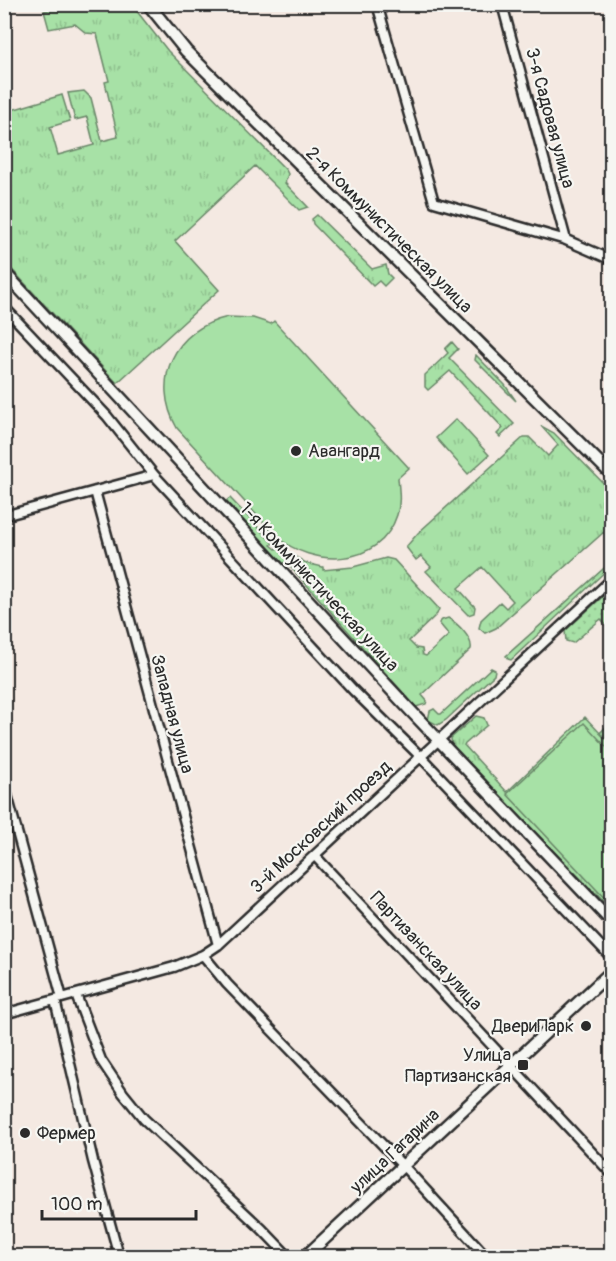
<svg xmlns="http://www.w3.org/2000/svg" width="616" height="1261" viewBox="0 0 616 1261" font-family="Pangolin,sans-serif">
	<defs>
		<pattern id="grass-tufts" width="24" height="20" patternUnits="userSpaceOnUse" patternTransform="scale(1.5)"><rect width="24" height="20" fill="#a7e1a6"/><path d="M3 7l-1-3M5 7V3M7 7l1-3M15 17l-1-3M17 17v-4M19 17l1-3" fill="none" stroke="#90c18f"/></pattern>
		<pattern id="park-dots" width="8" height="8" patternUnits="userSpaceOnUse" patternTransform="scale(1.5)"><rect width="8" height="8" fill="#a7e1a6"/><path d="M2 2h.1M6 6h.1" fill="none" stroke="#90c18f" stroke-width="1.8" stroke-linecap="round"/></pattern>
	</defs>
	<rect width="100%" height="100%" fill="#f4e9e2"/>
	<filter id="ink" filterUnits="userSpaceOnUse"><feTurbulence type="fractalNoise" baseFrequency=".0167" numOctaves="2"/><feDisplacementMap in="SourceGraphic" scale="12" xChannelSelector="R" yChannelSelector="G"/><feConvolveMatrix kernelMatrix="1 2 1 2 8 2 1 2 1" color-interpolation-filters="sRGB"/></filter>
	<g filter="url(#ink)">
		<path fill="url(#grass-tufts)" stroke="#698668" stroke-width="1.5" d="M62,5h70l36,46 118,119 2,4 -3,9 23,24 -9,3 -44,-44 -80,75 44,49 -102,93 -112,-121v-150l57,-17 8,26 -20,6 8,28 36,-10 -7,-28 -12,3 -7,-27 16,-2 7,7 11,43 16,-4 -13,-55 4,-1 -12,-47 -11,-1 -11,-9 -26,5 -5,-18 18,-5z
			M317,215l55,54 14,-4 2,9 4,4 -8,8 -5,-5 -6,5 -60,-62 -1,-5z
			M452,342l6,7 -9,9 65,66 -14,13 -3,-3 6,-6 -53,-57 -22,19 -3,-3v-12l23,-22 -3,-4z
			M476,355l29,30 11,16 -41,-41z
			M456,419l33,36 -21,19 -32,-36z
			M541,426l13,7 57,58v49l-7,-8 -108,96 -11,5 -6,-5 2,-8 19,-18 6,6 7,-7 -31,-34 -24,21 17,19 -1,6 -6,2 -42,-44 5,-4 -10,-11 -5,4 -10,-13 12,-14 106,-96h5l19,19 10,-11z
			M230,498l43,45 -2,2 5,4 2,-2 28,16 17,4v3l30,-3 33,-9 8,2 45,49 -2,5 -28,27 7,7 6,1 1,6 3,1 23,-21 -10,-12 3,-3 6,-2c9,5 25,20 23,31l-49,46 5,6 -1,3 -10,3 -129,-144h-4l-57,-62z
			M611,562v4l-100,94 -3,-1 -2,-3z
			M491,668l4,2 -1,5 -48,45 -8,5 -10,-5 2,-9 4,-2 5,5h2z
			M476,716l8,2 3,7 -23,20 43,47 78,-75 15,16 11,-11v187l-153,-154 -6,-9 -1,-8z"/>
		<path fill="url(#park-dots)" stroke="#698668" stroke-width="1.5" d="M611,589v42l-10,-12 -28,24 -7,-2 -1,-10z
			M611,722v23l-11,-12z"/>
		<path fill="#a7e1a6" stroke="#698668" stroke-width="1.5" d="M228,317l25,1 18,6 3,-3 135,147 -11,10c1,12 3,25 -1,37 -17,53 -85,53 -121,21l-99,-108c-27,-48 -3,-99 51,-111z
			M584,723l27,29v153l-104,-111z"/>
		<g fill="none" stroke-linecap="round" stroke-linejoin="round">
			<g stroke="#2b2b2b" stroke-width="13">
				<path id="minor" d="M377,4l57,198 132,38 46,20
					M502,4l64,236
					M4,307l103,109 47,59 200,216 67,66 191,201
					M95,491l123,454
					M4,516l150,-41
					M4,784l58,214
					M315,856l297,318
					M203,955l24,29 181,187 78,85
					M76,995l25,65 22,33 21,26 118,110 26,27
					M55,1000l38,161 26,95
					M4,1014l170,-47 29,-12 15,-10 394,-366"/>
			</g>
			<g stroke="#2b2b2b" stroke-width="15">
				<path id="tertiary" d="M148,4l38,47 426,424
					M4,272l405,437 203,213
					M306,1256l306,-285"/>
			</g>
			<use href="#minor" stroke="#f6f6f2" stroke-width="8"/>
			<use href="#tertiary" stroke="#f6f6f2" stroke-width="10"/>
		</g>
	</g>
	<g fill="#2b2b2b" stroke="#f6f6f2" stroke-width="2">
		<circle cx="296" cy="451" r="6"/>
		<circle cx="586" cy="1026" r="6"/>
		<rect x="517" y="1059" width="12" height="12" rx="3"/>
		<circle cx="25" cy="1133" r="6"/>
	</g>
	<g text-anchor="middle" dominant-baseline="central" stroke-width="4.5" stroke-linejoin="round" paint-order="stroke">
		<g font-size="18" fill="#2b2b2b" stroke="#f6f6f2">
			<text transform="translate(550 118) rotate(75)">3-я Садовая улица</text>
			<text transform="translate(389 230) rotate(45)">2-я Коммунистическая улица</text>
			<text transform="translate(319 587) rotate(47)">1-я Коммунистическая улица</text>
			<text transform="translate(172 714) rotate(75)">Западная улица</text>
			<text transform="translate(321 827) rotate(-43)">3-й Московский проезд</text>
			<text transform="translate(426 951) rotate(47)">Партизанская улица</text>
			<text transform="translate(395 1151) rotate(-43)">улица Гагарина</text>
		</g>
		<g font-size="18" fill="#2b2b2b" stroke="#f6f6f2" text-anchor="start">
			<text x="308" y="451">Авангард</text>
			<text x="574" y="1026" text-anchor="end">ДвериПарк</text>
			<text x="511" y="1055" text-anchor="end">Улица<tspan x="511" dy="21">Партизанская</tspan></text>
			<text x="37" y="1133">Фермер</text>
		</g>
	</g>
	<rect width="616" height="1261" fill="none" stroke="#f6f6f2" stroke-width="24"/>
	<rect x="12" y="12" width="592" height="1237" fill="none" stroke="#2b2b2b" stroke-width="2" filter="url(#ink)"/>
	<path d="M42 1210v9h154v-9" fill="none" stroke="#2b2b2b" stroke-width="3"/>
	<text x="51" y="1210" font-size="18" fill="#2b2b2b" stroke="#f6f6f2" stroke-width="4.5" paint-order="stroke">100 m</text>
</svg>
